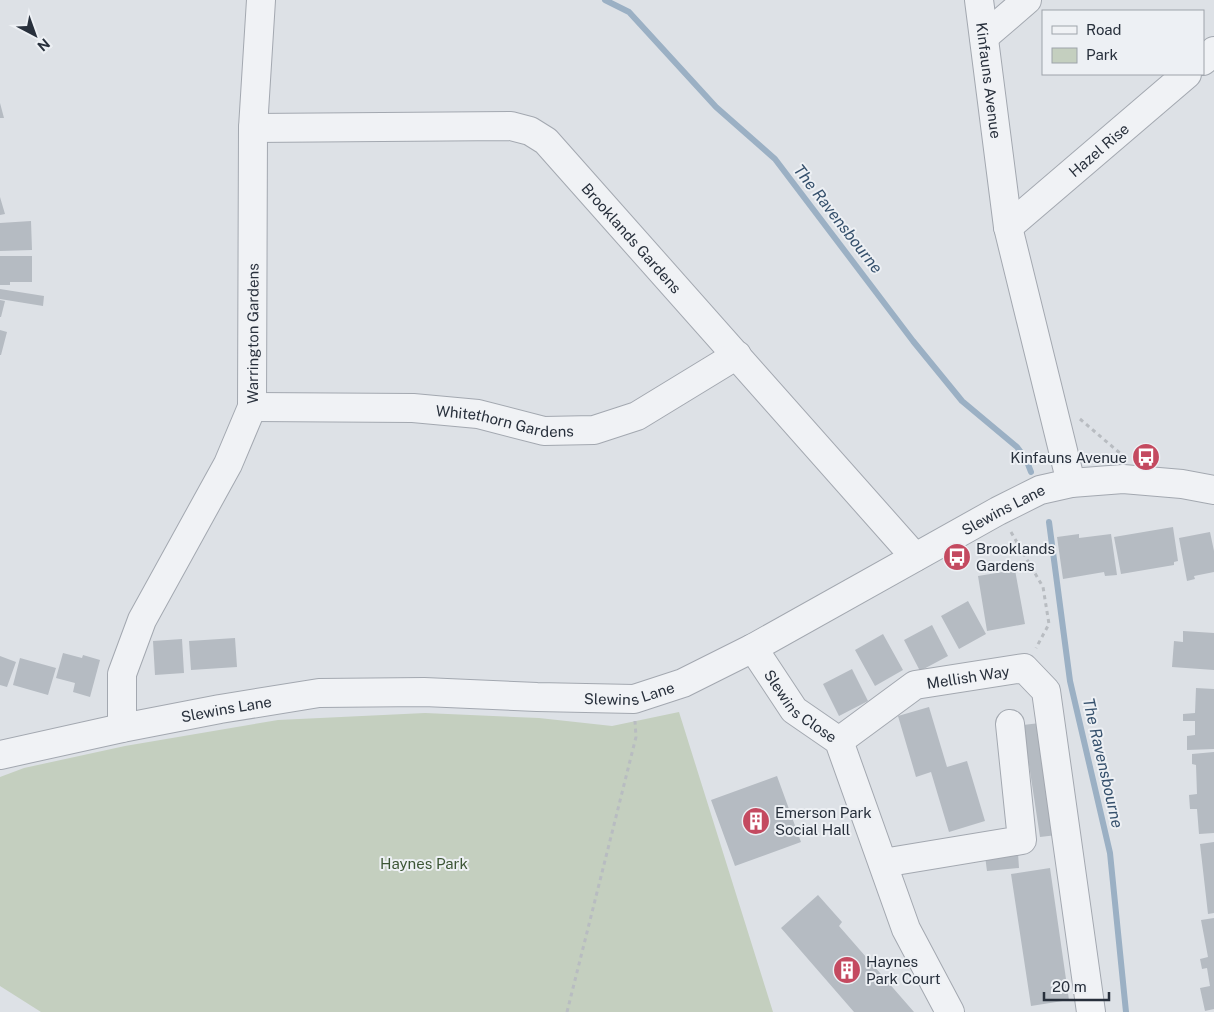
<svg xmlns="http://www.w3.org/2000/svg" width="1214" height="1012" viewBox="0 0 1214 1012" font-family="'Public Sans',sans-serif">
	<rect width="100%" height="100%" fill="#dde1e6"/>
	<path fill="#c4cfbf" d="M679,712l94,300h-732l-41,-26v-209l24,-9 101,-22 153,-26 147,-7 114,5 73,8z"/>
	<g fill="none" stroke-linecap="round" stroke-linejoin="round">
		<path stroke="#9bb0c4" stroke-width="6" d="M605,0l24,12 87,95 59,52 138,182 49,60 55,46 9,12 5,13
			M1049,522l21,159 40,172 16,159"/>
	</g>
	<path fill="#b5bbc2" d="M0,103l4,15h-4z
		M0,197l5,17 -5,1z
		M31,221l1,29 -32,1v-28z
		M0,256h32v26h-22v3h-10z
		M0,289l44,7 -1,10 -43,-7z
		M0,300l5,1 -4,16h-1z
		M0,330l7,2 -6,23h-1z
		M1173,527l5,34 -4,1v3l-53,9 -7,-37z
		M1210,532l4,19v21l-20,4 1,3 -8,2 -8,-43z
		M1079,534v4l32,-4 6,41 -12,1 -1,-4 -41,7 -6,-42z
		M1015,570l10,54 -38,7 -9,-55z
		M968,601l18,33 -27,15 -18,-33z
		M932,625l16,31 -28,15 -16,-31z
		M1183,631l31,2v37l-42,-3 2,-26 9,1z
		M883,634l20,36 -28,16 -20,-36z
		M235,638l2,29 -46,3 -2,-29z
		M182,639l2,34 -29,2 -2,-34z
		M63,653l19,5 1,-3 17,5 -10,37 -17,-5 2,-9 -19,-5z
		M0,656l16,6 -9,25 -7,-2z
		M20,658l36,10 -8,27 -35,-10z
		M852,669l16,32 -29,15 -16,-32z
		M1196,688l18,1v60l-27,1v-14l8,-1v-14h-12v-7l12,-1z
		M929,707l18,60 20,-6 18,60 -36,11 -18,-60 -15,5 -18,-61z
		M1040,723l17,112 -17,2 -17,-112z
		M1214,752v81l-15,1 -2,-25h-7l-1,-14 8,-1 -1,-29 -4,-1v-10z
		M777,776l24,66 -66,24 -24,-66z
		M1214,842v71l-6,1 -8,-70z
		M1018,853l1,15 -32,3 -2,-15z
		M1050,868l19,132 -38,6 -20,-132z
		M818,895l24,27 -3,4 75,86h-60l-73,-84z
		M1214,918v91l-9,2 -5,-23 10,-2 -3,-18 -5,1 -2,-10 8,-2 -7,-37z"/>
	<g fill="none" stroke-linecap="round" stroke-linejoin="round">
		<g stroke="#a3a8b0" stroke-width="30">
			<g id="minor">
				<path id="s1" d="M979,0l29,227 63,256"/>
				<path d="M984,37l43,-37"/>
				<path d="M1203,61l11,-10"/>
				<path id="s2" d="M253,128l258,-2 19,5 16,10 369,416"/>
				<path id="s3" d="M1008,227l179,-153"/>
				<path id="s4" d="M252,407l161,1 65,6 66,17 50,-1 43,-14 100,-61"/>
				<path id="s5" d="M753,648l41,62 45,31 67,188 44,83"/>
				<path id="s6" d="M122,728v-54l20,-54 86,-156 24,-57 1,-279 8,-128"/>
				<path id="s7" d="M839,741l76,-56 109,-17 22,23 45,321"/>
				<path id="s8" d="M0,755l122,-27 98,-19 99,-16 105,-1 113,5 97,2 49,-16 70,-35 245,-137 42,-21 31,-7 52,-4 59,5 32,6"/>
				<path d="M883,863l139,-23 -12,-116"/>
			</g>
		</g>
		<path stroke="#b8bcc1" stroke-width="3" stroke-dasharray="4 4" stroke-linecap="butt" d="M1080,419l41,35
			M1011,532l32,55 6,37 -13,24
			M567,1012l69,-275 -1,-16"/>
		<use href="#minor" stroke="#f0f2f5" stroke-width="28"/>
	</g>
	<defs>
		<g id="bus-disc" transform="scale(1.4375)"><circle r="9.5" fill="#c44a60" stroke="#edf0f4"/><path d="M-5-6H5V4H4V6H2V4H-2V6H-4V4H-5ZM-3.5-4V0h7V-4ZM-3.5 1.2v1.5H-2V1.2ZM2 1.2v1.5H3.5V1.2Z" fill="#fff"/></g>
		<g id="building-disc" transform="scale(1.4375)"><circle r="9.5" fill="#c44a60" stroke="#edf0f4"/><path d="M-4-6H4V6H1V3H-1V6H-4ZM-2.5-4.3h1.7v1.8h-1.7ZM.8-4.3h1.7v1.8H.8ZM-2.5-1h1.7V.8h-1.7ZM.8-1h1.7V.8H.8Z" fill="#fff"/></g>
	</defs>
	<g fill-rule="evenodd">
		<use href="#bus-disc" x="1146" y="457"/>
		<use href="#bus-disc" x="957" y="557"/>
		<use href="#building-disc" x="756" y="821"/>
		<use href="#building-disc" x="847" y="970"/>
	</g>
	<g text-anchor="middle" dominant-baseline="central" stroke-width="4" stroke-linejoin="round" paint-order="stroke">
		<g font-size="15" fill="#28303c" stroke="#edf0f4">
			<text stroke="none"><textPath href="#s1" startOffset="81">Kinfauns Avenue</textPath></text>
			<text stroke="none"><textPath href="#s3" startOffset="119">Hazel Rise</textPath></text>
			<text stroke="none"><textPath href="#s2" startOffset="426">Brooklands Gardens</textPath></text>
			<text stroke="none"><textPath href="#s6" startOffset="425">Warrington Gardens</textPath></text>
			<text stroke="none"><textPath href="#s4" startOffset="254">Whitethorn Gardens</textPath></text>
			<text stroke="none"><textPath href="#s8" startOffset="1056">Slewins Lane</textPath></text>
			<text stroke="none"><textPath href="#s7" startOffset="148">Mellish Way</textPath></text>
			<text stroke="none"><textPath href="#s8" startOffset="636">Slewins Lane</textPath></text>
			<text stroke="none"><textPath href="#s5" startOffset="76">Slewins Close</textPath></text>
			<text stroke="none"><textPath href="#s8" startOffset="231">Slewins Lane</textPath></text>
		</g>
		<g font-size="15" fill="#28303c" stroke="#edf0f4" text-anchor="start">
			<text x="1127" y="457" text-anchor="end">Kinfauns Avenue</text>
			<text x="976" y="548">Brooklands<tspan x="976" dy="17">Gardens</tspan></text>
			<text x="775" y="812">Emerson Park<tspan x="775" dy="17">Social Hall</tspan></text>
			<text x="866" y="961">Haynes<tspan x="866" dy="17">Park Court</tspan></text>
		</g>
		<g font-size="15" fill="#3d5636" stroke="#edf0f4">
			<text x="424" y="863">Haynes Park</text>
		</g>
		<g font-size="16" font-style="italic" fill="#35506c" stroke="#edf0f4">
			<text transform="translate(838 219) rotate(52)">The Ravensbourne</text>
			<text transform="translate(1103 763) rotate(77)">The Ravensbourne</text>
		</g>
	</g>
	<rect x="1042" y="10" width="162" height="65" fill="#edf0f4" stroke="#9ea3aa"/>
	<rect x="1052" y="26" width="25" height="8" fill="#f0f2f5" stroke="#9ea3aa"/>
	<text x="1086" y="35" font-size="15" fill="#28303c">Road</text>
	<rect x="1052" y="48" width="25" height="15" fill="#c4cfbf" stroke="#9ea3aa"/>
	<text x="1086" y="60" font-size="15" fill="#28303c">Park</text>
	<g transform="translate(35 35) rotate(139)" stroke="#edf0f4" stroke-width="4" paint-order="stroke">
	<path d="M0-4L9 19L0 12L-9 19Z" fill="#28303c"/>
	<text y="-8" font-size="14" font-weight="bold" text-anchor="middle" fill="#28303c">N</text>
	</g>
	<path d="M1044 992v8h65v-8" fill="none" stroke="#28303c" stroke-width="2.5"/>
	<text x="1052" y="992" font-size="15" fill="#28303c" stroke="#edf0f4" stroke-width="4" paint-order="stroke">20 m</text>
</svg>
